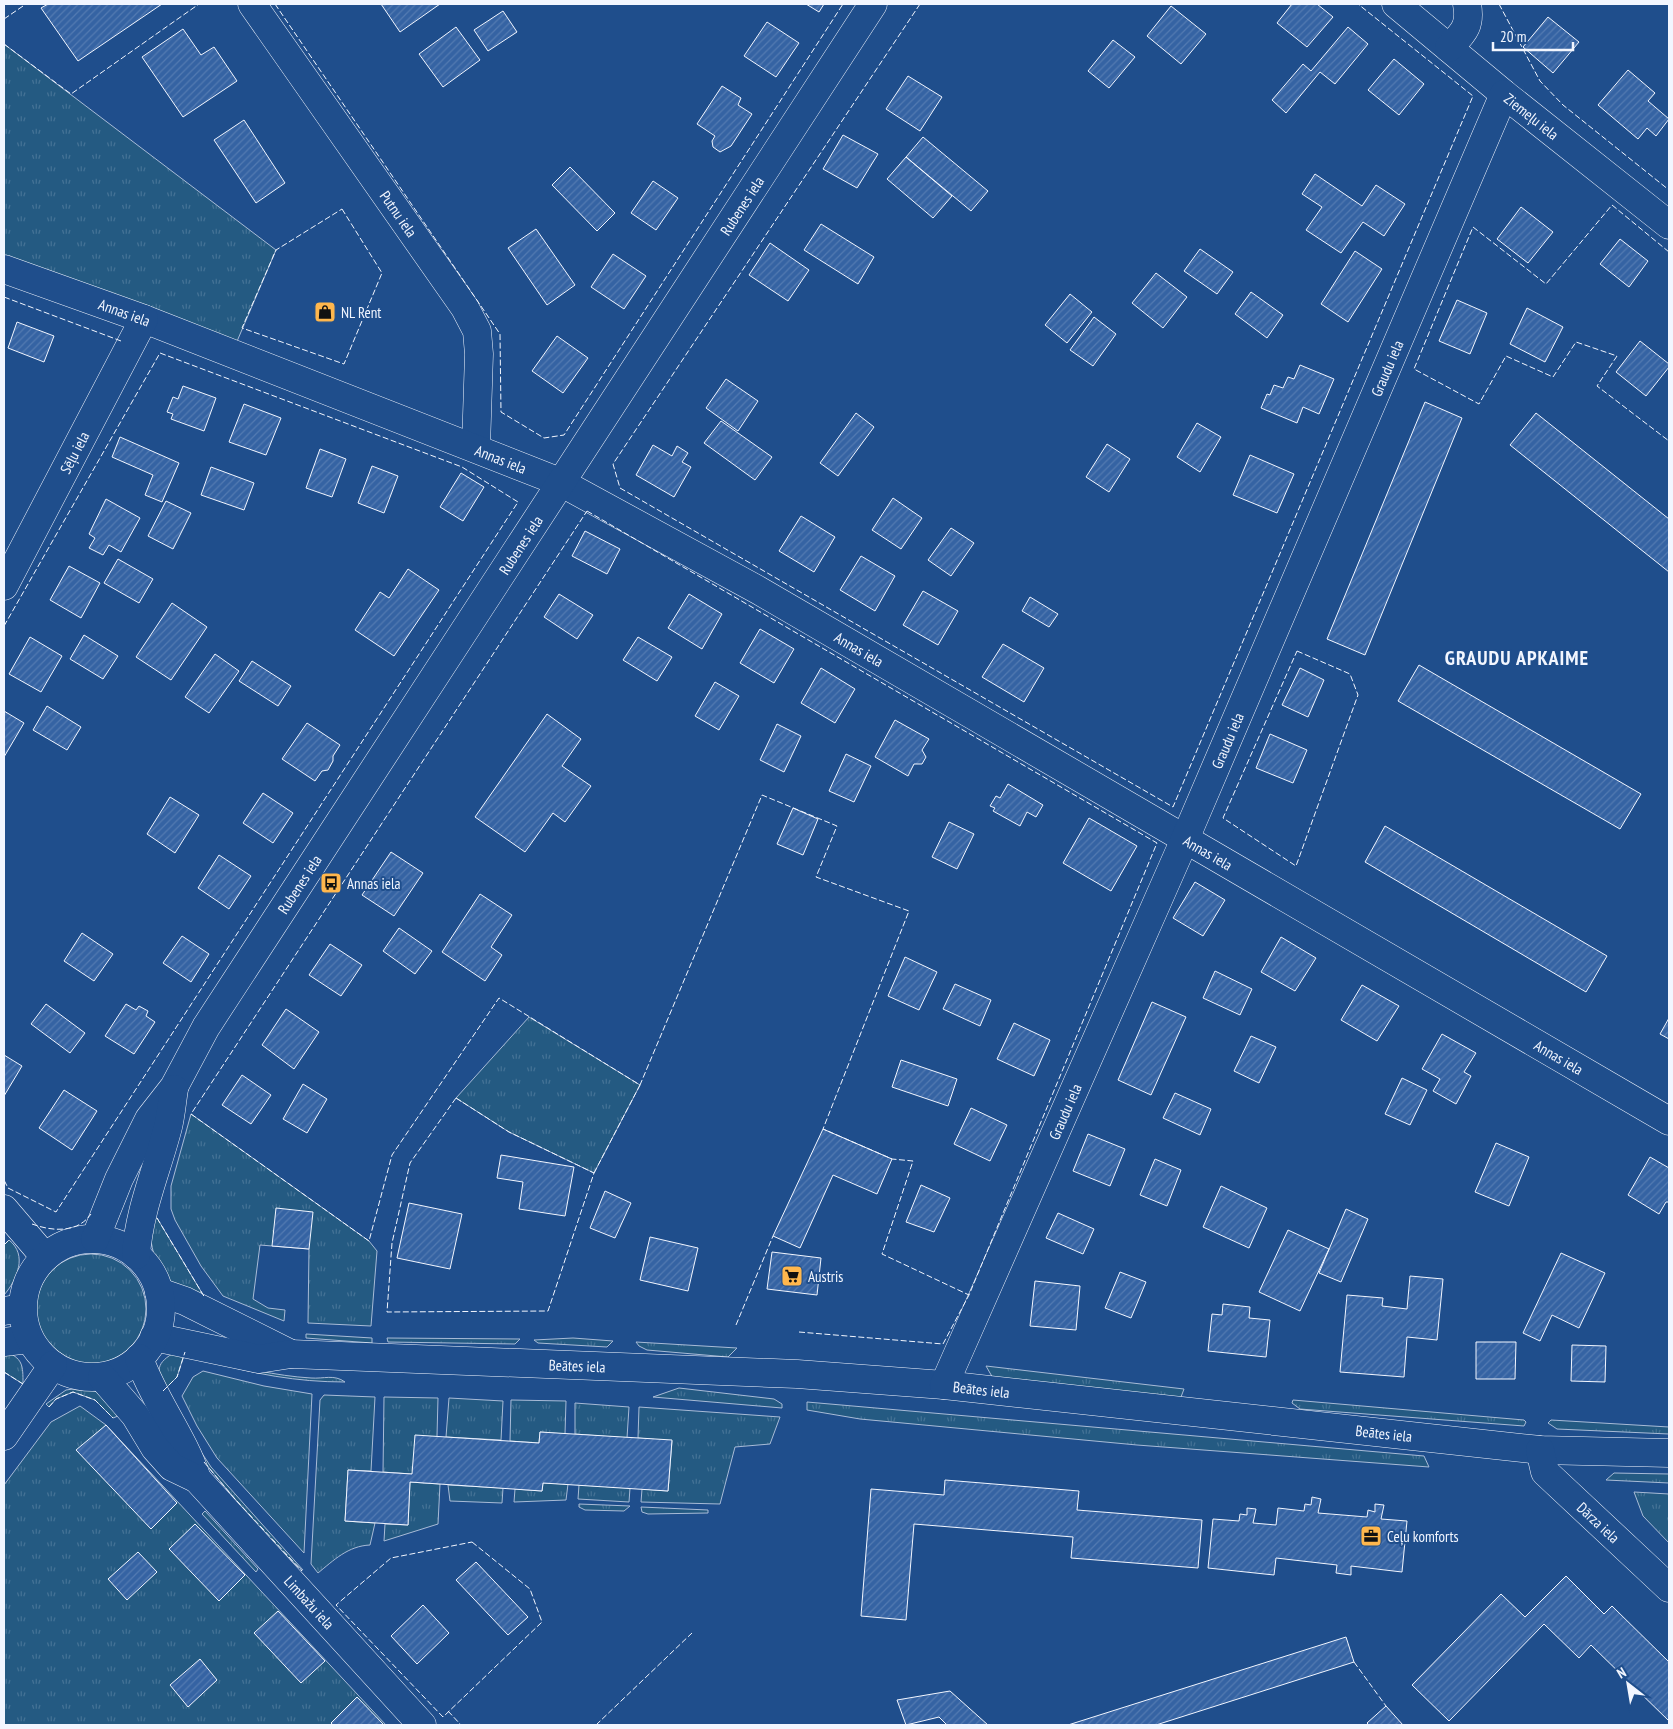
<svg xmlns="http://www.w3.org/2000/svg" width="1673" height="1729" viewBox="0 0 1673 1729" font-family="'PT Sans Narrow',sans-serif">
	<defs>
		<pattern id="grass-tufts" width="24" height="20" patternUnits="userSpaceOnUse" patternTransform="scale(1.25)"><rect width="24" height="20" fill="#245a82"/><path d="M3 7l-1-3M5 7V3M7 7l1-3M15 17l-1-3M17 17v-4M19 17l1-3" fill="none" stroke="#447295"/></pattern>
		<pattern id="building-hatch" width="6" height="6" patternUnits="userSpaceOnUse" patternTransform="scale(1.25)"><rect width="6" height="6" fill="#3563a3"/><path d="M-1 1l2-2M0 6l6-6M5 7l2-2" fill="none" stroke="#537ab1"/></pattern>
	</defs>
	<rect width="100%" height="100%" fill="#1f4e8c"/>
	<path fill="url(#grass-tufts)" stroke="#a8bbd7" d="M4,44l272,206 -41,96 -231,-90z
		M529,1017l111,68 -46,88 -85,-41 -53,-34z
		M191,1114l178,127 8,10 -6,75 -63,-3 1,-74 -49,-4 -7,54 15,9 17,2 -1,11 -61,-25 -22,-30 -26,-46 -4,-11v-23z
		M149,1218h8l48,80c-9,-3 -19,-5 -27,-9 -24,-14 -28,-46 -29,-71z
		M9,1240c19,15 8,40 -5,55v-50z
		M36 1309a55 55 0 1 1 110 0a55 55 0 1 1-110 0Z
		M306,1334l66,4v5l-66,-5z
		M387,1338l133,1 -5,5 -127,-2z
		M573,1338l40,3 -6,6 -69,-4 -4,-3z
		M636,1342l101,6 -9,9 -81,-7 -8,-4z
		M4,1351c19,7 19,14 19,33l-19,-12z
		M177,1351l8,1 -8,25 -15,15c-4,-23 -8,-28 15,-41z
		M206,1360c35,7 70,16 105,18 13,1 23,-4 34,4 -48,0 -92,-8 -139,-22z
		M986,1366l198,23 -3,8 -8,1 -179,-18z
		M203,1371l61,15 48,8 -8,159 -87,-95 -20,-32 -15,-30 11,-19z
		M80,1388l19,4 24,22 -10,4 -18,-18 -22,-8 -17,7 -7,8 -3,-3 20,-14z
		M679,1388l95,11 8,5v4l-129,-11z
		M324,1395l51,2 -4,74 -23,-1 -3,51 30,2 -5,22c-22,1 -36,15 -52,28l-7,-9 9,-164z
		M384,1397l54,1 -1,38 -25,38 -29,-2z
		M449,1398l54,3 -2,39 -55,-3z
		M511,1400l55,1 -1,33 -25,-2 -1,11 -29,-2z
		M1293,1400l231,20 2,2 -2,4 -224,-17 -8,-6z
		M807,1402l617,54 5,11 -292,-22 -277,-26 -53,-9z
		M575,1403l54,4 -2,31 -52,-4z
		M80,1406l26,19 280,300h-382v-240l47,-63z
		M639,1407l141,10 -10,27 -35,3 -15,57 -79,-2 1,-13 26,2 4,-50 -34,-3z
		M1551,1420l118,7v7l-112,-5 -9,-6z
		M188,1432l23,35 92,103c-10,-3 -104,-110 -112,-127 -2,-3 -2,-7 -3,-11z
		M1614,1473l55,1v9l-63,-3z
		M410,1482l30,2 -2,40 -54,17 1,-17 23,1z
		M543,1483l25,1 -2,16 -52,2 1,-13 27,2z
		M448,1485l55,3 -1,15 -52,-2z
		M579,1485l51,3 -1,14 -51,-3z
		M1634,1492l35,2v49l-26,-27z
		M579,1504l51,2 -6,5 -39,-1 -6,-3z
		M641,1507l67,3v3l-60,1 -6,-2z
		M205,1511l53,58 -2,3 -54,-58z"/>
	<path fill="url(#building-hatch)" stroke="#f2f6ff" d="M48,4h114l-84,57 -37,-53z
		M381,4h59l-40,28z
		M806,4h18l-5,8z
		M1292,4h25l16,13 -26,30 -30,-24z
		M1171,6l35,28 -25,30 -34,-28z
		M503,11l14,21 -29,19 -14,-21z
		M1548,17l31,25 -26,31 -30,-26z
		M767,22l32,21 -23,34 -32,-21z
		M456,27l24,33 -37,27 -24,-33z
		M1348,27l20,17 -33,40 -15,-12 -34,41 -14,-13 31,-36 8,7z
		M183,29l18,26 13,-8 23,34 -54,36 -41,-60z
		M1113,40l22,17 -26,31 -21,-17z
		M1394,59l30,25 -25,31 -31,-25z
		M1628,70l27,23 -7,8 21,18 -13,17 -9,-8 -9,11 -40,-34z
		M908,76l34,21 -22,34 -34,-22z
		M722,86l19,12 -3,7 14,9 -21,32 -11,6 -7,-5 -1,-6 3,-5 -18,-12z
		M244,120l41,63 -29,20 -42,-63z
		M843,135l35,19 -21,34 -34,-19z
		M923,137l65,54 -17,20 -65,-54z
		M906,157l46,39 -19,22 -46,-39z
		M570,167l45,46 -18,18 -45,-46z
		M1315,174l47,32 14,-21 29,19 -21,32 -21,-14 -22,31 -35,-23 16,-23 -20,-13z
		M653,181l25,17 -22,32 -25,-17z
		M1521,207l32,25 -25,31 -31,-24z
		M821,224l53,33 -16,27 -54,-34z
		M536,229l39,56 -28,20 -39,-57z
		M1620,239l28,22 -19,26 -29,-23z
		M770,243l39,27 -21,31 -39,-26z
		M1200,249l33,23 -16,22 -33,-23z
		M1355,251l27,18 -34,53 -27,-18z
		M613,254l33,22 -22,33 -33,-22z
		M1156,273l31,24 -24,31 -31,-25z
		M1251,292l32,23 -16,23 -32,-24z
		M1070,294l22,18 -25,31 -22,-18z
		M1457,300l30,13 -17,41 -31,-13z
		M1527,308l36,19 -18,35 -35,-18z
		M1094,317l22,17 -23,32 -23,-16z
		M17,322l37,14 -10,26 -36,-14z
		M557,336l31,22 -25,35 -31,-22z
		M1640,341l29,23v3l-23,29 -30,-24z
		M1300,365l34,14 -15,35 -16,-7 -6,16 -36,-15 6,-14 3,1 4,-10 9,3 5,-11 6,2z
		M726,379l32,22 -20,30 -32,-23z
		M183,386l33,12 -12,33 -33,-12 2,-5 -6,-2 6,-15 5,2z
		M1425,402l37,16 -97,237 -38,-16z
		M244,404l37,14 -15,37 -37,-13z
		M856,413l18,14 -36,49 -18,-13z
		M1536,413l133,106v53l-159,-127z
		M721,421l51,36 -17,23 -51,-37z
		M1197,423l24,14 -21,35 -23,-15z
		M120,437l59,26 -17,39 -17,-7 8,-20 -41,-18z
		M1107,444l23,15 -21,33 -23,-15z
		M653,445l19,11 5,-10 11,7 -6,9 9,5 -17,30 -38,-22z
		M320,449l26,10 -14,38 -26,-9z
		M1250,455l44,19 -17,39 -44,-18z
		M372,466l26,10 -14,37 -26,-10z
		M211,467l43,16 -10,27 -43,-15z
		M461,473l23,14 -21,34 -23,-14z
		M893,498l29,20 -21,31 -29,-19z
		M106,499l34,19 -19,34 -12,-7 -6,10 -14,-7 6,-10 -6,-4z
		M166,501l25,12 -18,36 -25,-13z
		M801,516l34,21 -21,35 -35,-21z
		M951,528l23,15 -23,33 -23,-16z
		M585,531l35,18 -13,25 -35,-18z
		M861,556l34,20 -20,35 -35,-21z
		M118,559l35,20 -14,24 -35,-20z
		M69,566l31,17 -19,35 -31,-18z
		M408,569l31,21 -45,66 -39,-26 25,-38 9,6z
		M923,591l35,20 -20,34 -35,-20z
		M559,594l34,21 -16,24 -33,-22z
		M689,594l33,20 -20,35 -34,-21z
		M1030,597l28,17 -9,13 -27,-16z
		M172,603l35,24 -36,53 -35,-23z
		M760,629l34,20 -20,34 -34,-20z
		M84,635l34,21 -15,23 -33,-20z
		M30,637l32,19 -21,36 -32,-18z
		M638,637l34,20 -15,24 -34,-21z
		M1003,644l41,24 -20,34 -42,-25z
		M215,654l24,17 -30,42 -24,-16z
		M252,661l39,25 -13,20 -39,-25z
		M1419,665l222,129 -21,35 -222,-128z
		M821,668l34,21 -20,34 -34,-20z
		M1300,668l24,12 -16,37 -26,-12z
		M715,682l24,14 -20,34 -24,-14z
		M47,706l34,21 -14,23 -34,-20z
		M4,711l20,12 -20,34z
		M547,714l34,25 -19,27 29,20 -26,36 -12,-9 -28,39 -50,-35z
		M895,720l34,19 -7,11 4,7 -4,7h-8l-6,12 -33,-19z
		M307,723l33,22 -7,11v5l-5,9 -6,1 -7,10 -33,-22z
		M777,724l24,12 -17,36 -24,-12z
		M1270,734l37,16 -14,33 -37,-15z
		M846,754l25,12 -17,36 -25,-11z
		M1008,784l35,21 -7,12 -9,-5 -7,14 -27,-15 2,-3 -5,-2 6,-10 4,2z
		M263,793l30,20 -20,30 -30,-20z
		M170,797l29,18 -24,38 -28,-19z
		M793,808l25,11 -15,36 -26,-11z
		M1089,818l48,28 -26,45 -48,-28z
		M949,822l25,12 -17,35 -25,-12z
		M1385,826l222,130 -21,36 -221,-130z
		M391,852l32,21 -29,43 -32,-21z
		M219,855l32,21 -22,33 -31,-21z
		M1195,882l30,18 -22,36 -30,-18z
		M480,894l32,21 -21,32 11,8 -17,26 -43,-29z
		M399,928l33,23 -17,23 -32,-23z
		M82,933l31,21 -19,27 -30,-20z
		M182,936l27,18 -18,28 -28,-19z
		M1281,937l35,21 -21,33 -34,-19z
		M330,944l32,21 -21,31 -32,-21z
		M905,957l32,15 -18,38 -31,-14z
		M1215,971l37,18 -12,26 -37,-17z
		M955,984l36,16 -11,26 -37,-17z
		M1362,985l37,21 -22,35 -36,-21z
		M1152,1002l34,15 -35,78 -33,-15z
		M46,1004l39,29 -15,20 -39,-29z
		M126,1004l10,6 3,-4 9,5 -2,5 9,6 -21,32 -29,-18z
		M286,1009l33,23 -25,37 -32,-24z
		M1669,1018v21l-9,-5z
		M1014,1023l36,17 -16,36 -37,-17z
		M1442,1034l34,19 -12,19 7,4 -15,28 -23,-13 7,-12 -18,-10z
		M1251,1036l25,11 -17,36 -25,-12z
		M4,1055l18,11 -18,30z
		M901,1060l56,19 -9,27 -56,-19z
		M242,1075l29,20 -20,29 -29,-19z
		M1402,1078l25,12 -17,35 -25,-11z
		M303,1084l24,15 -20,34 -24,-14z
		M64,1090l33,21 -25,39 -33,-22z
		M1175,1093l36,16 -11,26 -37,-17z
		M971,1108l36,17 -17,36 -36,-17z
		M823,1129l69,30 -15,35 -44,-19 -33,73 -27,-12z
		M1088,1134l37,15 -15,37 -37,-15z
		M1496,1143l33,14 -20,49 -34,-14z
		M501,1155l73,12 -9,49 -46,-7 4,-27 -26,-4z
		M1650,1157l19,11v34h-3l-7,12 -31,-19z
		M1155,1159l26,11 -14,36 -27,-11z
		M921,1185l29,13 -16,34 -28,-10z
		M1221,1186l46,22 -18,40 -46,-21z
		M605,1191l26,12 -16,35 -25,-10z
		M409,1203l53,11 -12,55 -53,-11z
		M276,1208l37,4 -4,37 -37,-3z
		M1346,1209l22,10 -27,63 -22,-9z
		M1058,1213l36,16 -11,25 -37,-16z
		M1288,1230l41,19 -29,62 -41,-19z
		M650,1237l48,11 -10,43 -48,-11z
		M772,1252l49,6 -4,37 -50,-6z
		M1561,1253l44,20 -26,55 -27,-13 -12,26 -17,-8z
		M1120,1272l26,10 -15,36 -26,-10z
		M1410,1276l33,3 -6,61 -30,-3 -3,40 -64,-5 7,-77 36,3 -1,8 25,3z
		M1035,1281l45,5 -4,44 -46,-4z
		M1223,1304l27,3 -1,11 21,2 -4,37 -58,-6 4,-37 10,1z
		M1476,1342h40l-1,37h-39z
		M1572,1345l34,1 -1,36 -34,-1z
		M106,1425l71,78 -26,26 -75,-79z
		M540,1432l132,8 -4,51 -125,-8 -1,8 -132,-9 -2,43 -63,-4 3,-51 64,4 3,-39 124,8z
		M945,1480l134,11 -2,19 125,10 -4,48 -127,-10 2,-21 -159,-13 -8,96 -45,-4 10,-127 73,6z
		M1312,1497l9,2 -3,14 49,4 1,-7 7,2v-8l9,1 -3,14 26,2 -5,51 -51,-6v9l-15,-2 1,-8 -61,-7 -2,17 -66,-7 5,-49 26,2 1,-7 7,1v-7l9,1 -3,14 23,2 2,-17 26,3 1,-7 6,1z
		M195,1524l50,51 -26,26 -50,-52z
		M138,1552l19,20 -30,28 -19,-21z
		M476,1562l52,55 -20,18 -52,-55z
		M1566,1576l38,38 8,-8 57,56v59l-78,-76 -12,13 -35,-34 -95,97 -37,-36 89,-91 24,23z
		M423,1605l26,28 -32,31 -26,-28z
		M278,1611l47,50 -24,22 -47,-50z
		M1346,1637l8,25 -198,63h-88z
		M200,1659l17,21 -29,27 -18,-22z
		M950,1691l38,34h-41l-8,-8 -33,8 -9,-25z
		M357,1697l27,28h-51l-2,-2z
		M1386,1706l17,19h-34l-2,-2z"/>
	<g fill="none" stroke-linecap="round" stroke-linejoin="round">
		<g stroke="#f2f6ff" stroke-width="29">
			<g id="minor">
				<path id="s1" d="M252,4l213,304 12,23 2,23 -3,93"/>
				<path id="s2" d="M1396,4l108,90 165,131"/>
				<path d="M1449,48c15,-16 22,-22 18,-44"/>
				<path id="s3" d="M4,269l140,50 416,163 198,108 911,531"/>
				<path id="s4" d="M4,586l140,-267"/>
				<path d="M4,1209l41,48"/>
				<path d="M159,1292l26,9 106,53"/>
				<path d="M4,1311l18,-3"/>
				<path id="s5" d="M154,1337l105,22 32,-5 506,20 147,11 596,65 129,3"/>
				<path d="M4,1342l25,-3"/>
				<path id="s6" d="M944,1385l241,-546 319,-745"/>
				<path id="s7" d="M1540,1450l5,22 124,116"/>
			</g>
		</g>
		<g stroke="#f2f6ff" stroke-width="29">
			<g id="major">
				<circle cx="92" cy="1308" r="69"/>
				<path id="s8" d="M95,1239l24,-60 30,-60 25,-32 32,-60 667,-1023"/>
				<path d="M136,1255c3,-45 21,-85 32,-128 3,-12 4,-26 6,-38"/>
				<path d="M139,1358c15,43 44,78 58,121"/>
				<path id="s9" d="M102,1377l33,38 20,33 17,19 25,12 225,246"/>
				<path d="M4,1436l49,-71"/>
			</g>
		</g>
		<use href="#minor" stroke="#1f4e8c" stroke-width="28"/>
		<use href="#major" stroke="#1f4e8c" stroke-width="28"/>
		<path stroke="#f2f6ff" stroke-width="1" stroke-dasharray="6 2.5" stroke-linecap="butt" d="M275,4l225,330 1,78 43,26 20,-3 279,-431
			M920,4l-307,460 7,24 553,319 300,-711 -115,-92
			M1499,4l41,77 23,24 106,85
			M4,19l22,-15
			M4,44l67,50 128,-90
			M342,209l40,64 -38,91 -102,-36 34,-78z
			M1669,252l-57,-47 -66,79 -73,-57 -59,142 65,35 27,-48 47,21 23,-35 41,14 -20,30 72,55
			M4,297l117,44
			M587,511l570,332 -188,452 -87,-41 31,-93 -21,-2 -69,-30 86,-218 -93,-34 21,-51 -75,-31 -122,290 -141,-87 -107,157 -23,86 -178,-127z
			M4,626l156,-273 302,114 56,35 -462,710 -48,-24 -4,-8
			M1297,651l53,23 8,21 -62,171 -73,-48z
			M456,1098l53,34 85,41 -46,138 -161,1 5,-69 18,-80z
			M594,1173l46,-88
			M157,1218l48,80
			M32,1224c19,7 45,10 59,-10
			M4,1245l5,-5
			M736,1325l37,-89
			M799,1332l144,12 26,-49
			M4,1372l19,12
			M163,1391l14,-14 8,-25
			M49,1407l7,-8 17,-7 22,8 18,18
			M204,1462l30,36 68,73
			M472,1542l58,47 12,33 -99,95 -107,-112 55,-47z
			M1354,1662l32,44
			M448,1711l13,14
			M596,1725l96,-92"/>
	</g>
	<defs>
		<g id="shop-square" transform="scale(1.125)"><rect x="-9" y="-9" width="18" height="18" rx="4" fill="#ffb74d" stroke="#1f4e8c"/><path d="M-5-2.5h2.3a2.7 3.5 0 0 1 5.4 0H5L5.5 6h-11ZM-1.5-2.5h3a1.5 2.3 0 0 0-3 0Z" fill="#111"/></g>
		<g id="bus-square" transform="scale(1.125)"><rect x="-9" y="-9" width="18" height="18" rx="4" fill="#ffb74d" stroke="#1f4e8c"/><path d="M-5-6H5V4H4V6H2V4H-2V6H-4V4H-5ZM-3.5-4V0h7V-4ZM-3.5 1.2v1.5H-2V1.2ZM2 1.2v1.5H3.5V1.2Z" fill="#111"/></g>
		<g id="supermarket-square" transform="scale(1.125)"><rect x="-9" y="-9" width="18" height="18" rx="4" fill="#ffb74d" stroke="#1f4e8c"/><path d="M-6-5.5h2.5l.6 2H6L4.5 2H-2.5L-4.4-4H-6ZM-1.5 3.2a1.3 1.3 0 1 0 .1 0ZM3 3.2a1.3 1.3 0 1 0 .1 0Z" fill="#111"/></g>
		<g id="office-square" transform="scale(1.125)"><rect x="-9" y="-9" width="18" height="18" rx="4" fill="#ffb74d" stroke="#1f4e8c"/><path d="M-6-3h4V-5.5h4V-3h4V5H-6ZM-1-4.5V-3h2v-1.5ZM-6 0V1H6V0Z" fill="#111"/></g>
	</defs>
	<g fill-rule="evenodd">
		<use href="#shop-square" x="325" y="312"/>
		<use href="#bus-square" x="331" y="883"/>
		<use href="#supermarket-square" x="792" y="1276"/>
		<use href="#office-square" x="1371" y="1536"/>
	</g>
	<g text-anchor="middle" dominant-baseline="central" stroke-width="4" stroke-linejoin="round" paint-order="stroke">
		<g font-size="15" fill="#f2f6ff" stroke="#1f4e8c">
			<text stroke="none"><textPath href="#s2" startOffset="176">Ziemeļu iela</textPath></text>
			<text stroke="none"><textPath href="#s8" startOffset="1221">Rubenes iela</textPath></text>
			<text stroke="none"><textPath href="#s1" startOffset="256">Putnu iela</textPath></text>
			<text stroke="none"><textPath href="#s3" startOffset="128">Annas iela</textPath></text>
			<text stroke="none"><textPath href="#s6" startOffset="1109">Graudu iela</textPath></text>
			<text stroke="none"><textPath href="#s4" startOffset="151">Sēļu iela</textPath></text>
			<text stroke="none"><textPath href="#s3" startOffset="532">Annas iela</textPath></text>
			<text stroke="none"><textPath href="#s8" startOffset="816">Rubenes iela</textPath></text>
			<text stroke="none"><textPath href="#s3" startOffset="938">Annas iela</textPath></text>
			<text stroke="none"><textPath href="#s6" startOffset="704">Graudu iela</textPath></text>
			<text stroke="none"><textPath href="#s3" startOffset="1342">Annas iela</textPath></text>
			<text stroke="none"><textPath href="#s8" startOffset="411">Rubenes iela</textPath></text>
			<text stroke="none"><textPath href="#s3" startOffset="1748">Annas iela</textPath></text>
			<text stroke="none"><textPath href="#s6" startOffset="299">Graudu iela</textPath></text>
			<text stroke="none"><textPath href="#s5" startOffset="426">Beātes iela</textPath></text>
			<text stroke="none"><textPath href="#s5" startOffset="831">Beātes iela</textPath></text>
			<text stroke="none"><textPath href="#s5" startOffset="1236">Beātes iela</textPath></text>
			<text stroke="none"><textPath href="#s7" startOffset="96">Dārza iela</textPath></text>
			<text stroke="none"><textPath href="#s9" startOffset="309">Limbažu iela</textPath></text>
		</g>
		<g font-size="15" fill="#f2f6ff" stroke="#1f4e8c" text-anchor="start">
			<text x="341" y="312">NL Rent</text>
			<text x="347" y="883">Annas iela</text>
			<text x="808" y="1276">Austris</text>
			<text x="1387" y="1536">Ceļu komforts</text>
		</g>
		<g font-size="20" font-weight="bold" letter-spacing="1" fill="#f2f6ff" stroke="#1f4e8c">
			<text x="1517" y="658">GRAUDU APKAIME</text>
		</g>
	</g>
	<rect width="1673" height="1729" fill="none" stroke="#f2f6ff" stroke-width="10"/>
	<g transform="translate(1628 1684) rotate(329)" stroke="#1f4e8c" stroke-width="4" paint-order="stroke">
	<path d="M0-4L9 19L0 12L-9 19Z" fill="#f2f6ff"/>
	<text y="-8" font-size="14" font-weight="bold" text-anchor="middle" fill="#f2f6ff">N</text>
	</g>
	<path d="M1493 42v8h80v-8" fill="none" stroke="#f2f6ff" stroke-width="2.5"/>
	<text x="1500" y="42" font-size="15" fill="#f2f6ff" stroke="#1f4e8c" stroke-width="4" paint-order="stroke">20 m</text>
</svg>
